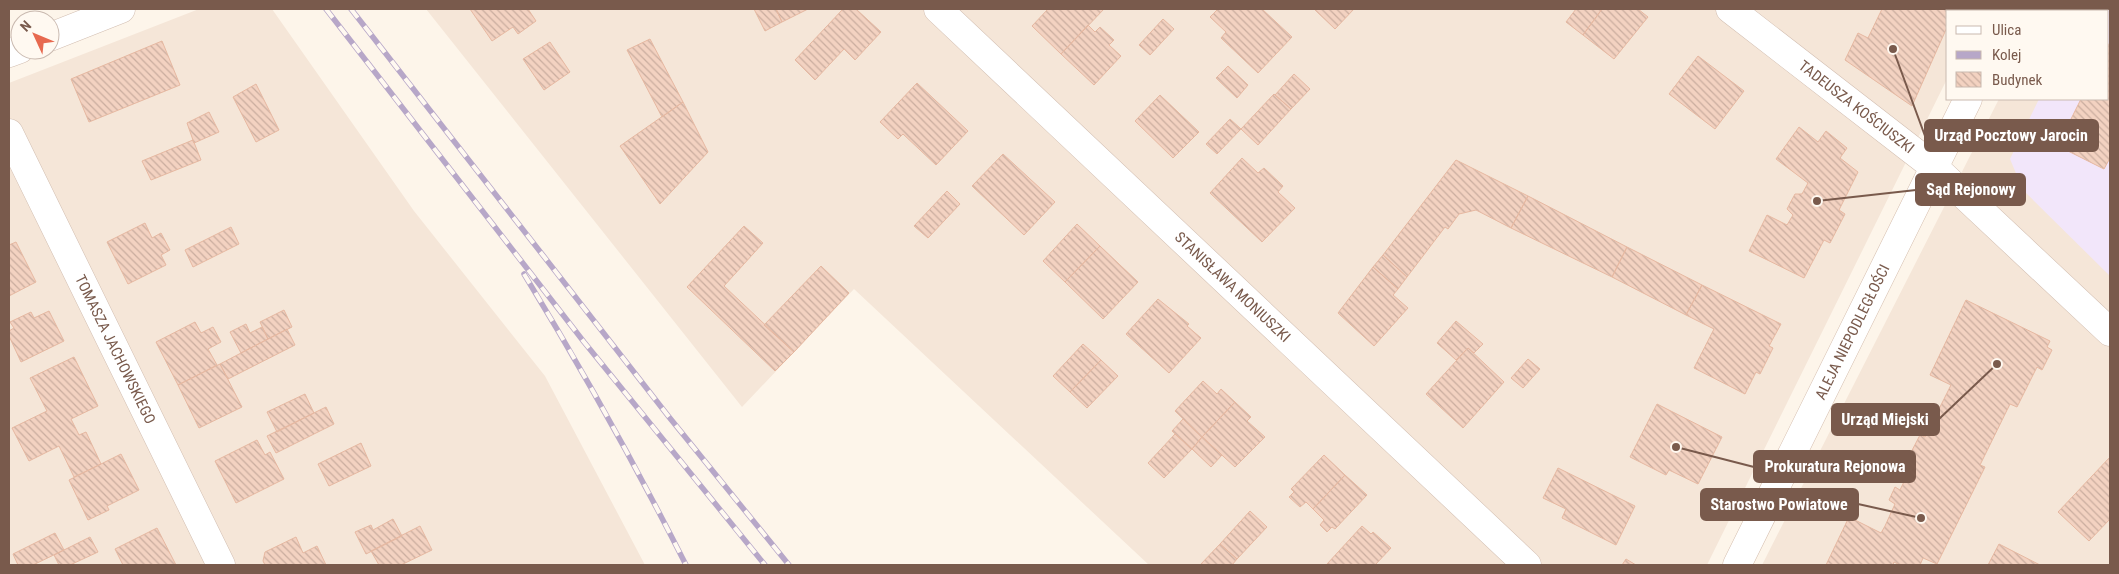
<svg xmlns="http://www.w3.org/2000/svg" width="2119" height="574" viewBox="0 0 2119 574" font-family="'Roboto Condensed',sans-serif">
	<defs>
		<pattern id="building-back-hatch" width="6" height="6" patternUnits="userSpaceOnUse" patternTransform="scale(1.25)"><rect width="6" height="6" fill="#f3d2c1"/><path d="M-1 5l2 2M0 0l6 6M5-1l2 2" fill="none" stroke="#caad9f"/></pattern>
	</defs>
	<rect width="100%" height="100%" fill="#fdf5ea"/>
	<path fill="#f5e6d8" d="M199,9h73l142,202 131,165 100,189h-636v-482z
		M426,9h1556l-2,2h-32v66l-241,488h-558l-295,-276 -112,118z
		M2044,9h66v556h-348l237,-466h109v-88h-65z"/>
	<path fill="#f2e6fa" d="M2083,9h27v267l-87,-86 -13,-31 29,-60h69v-88h-27z"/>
	<path fill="url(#building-back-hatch)" stroke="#e6b8a1" d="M470,9h58l8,12 -18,13 -5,-7 -21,14z
		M754,9h22l6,13 -17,9z
		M776,9h32l-26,13z
		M843,9h13l25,23 -26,28 -11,-11 -29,31 -20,-20z
		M1048,9h56l-43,45 -29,-28z
		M1218,9h44l30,28 -34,36 -37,-35 5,-6 -16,-15z
		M1314,9h40l-19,20z
		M1576,9h26l-19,26 -17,-13z
		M1602,9h36l10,8 -34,42 -31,-24z
		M1882,9h73l-1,2h-6v14l-36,81 -67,-46 13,-27 10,5z
		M1163,19l11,10 -24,26 -11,-10z
		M1088,25l7,7 5,-5 14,13 -5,5 12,11 -27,29 -33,-31z
		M650,39l33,63 -21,15 -35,-67z
		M162,41l18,44 -91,37 -18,-43z
		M550,42l20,30 -26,18 -21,-31z
		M2110,42v116l-6,11 -36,-18 6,-11 -11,-5 18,-36h27v-53z
		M1698,56l46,35 -29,38 -46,-35z
		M1228,66l20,19 -11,13 -21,-20z
		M1294,74l16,15 -19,20 -16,-14z
		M917,83l51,48 -32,34 -33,-31 -5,5 -18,-17z
		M256,84l23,46 -23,12 -23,-45z
		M1274,94l17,15 -33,36 -17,-16z
		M1160,95l39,37 -26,26 -38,-37z
		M683,102l25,50 -48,52 -40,-58z
		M209,112l10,20 -25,11 -7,-20z
		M1230,119l11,10 -24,25 -11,-10z
		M1799,127l19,15 8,-11 21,17 -7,10 18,14 -19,38 6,4 -15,29 -6,-3 -20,38 -55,-27 18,-36 20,10 6,-10 -6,-6 8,-15h7l6,-11 -32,-24z
		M193,140l8,20 -50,20 -9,-19z
		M1003,154l52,48 -31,33 -52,-49z
		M1242,158l16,15 6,-5 19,18 -5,6 17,16 -33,34 -52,-49z
		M1456,160l72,36 -17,32 -35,-18 -17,4 -11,15 -3,-2 -38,50 -24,-22z
		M947,191l13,13 -32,34 -14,-12z
		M1528,196l99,51 -15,30 -101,-49z
		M145,223l7,15 9,-5 9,17 -9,5 5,10 -38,19 -21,-42z
		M1077,224l23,22 -35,36 -22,-21z
		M744,226l19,17 -39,43 70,66 -19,19 -88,-84z
		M231,227l8,17 -46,23 -8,-17z
		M16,242l20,40 -27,14v-51z
		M1100,246l38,36 -35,37 -38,-37z
		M1627,247l75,38 -16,30 -74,-38z
		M1383,255l24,22 -9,12 -25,-22z
		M821,266l28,27 -55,59 -30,-27z
		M1373,267l25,22 -5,6 15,13 -34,38 -36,-33z
		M1702,285l79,39 -12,22 4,2 -13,26 -4,-2 -11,22 -51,-26 20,-39 -28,-14z
		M1158,299l31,25 -2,2 14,12 -32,35 -43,-39z
		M1966,300l84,41 -3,6 5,3 -10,20 -5,-3 -20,40 -7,-3 -30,61 5,2 -48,97 -14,-6 -3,7h-20l-6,-3 -1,3h-67l23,-48 32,16 4,-7 10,-22 -6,-4 6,-13 5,3 12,-25 -6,-3 14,-27 5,2 26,-52 -21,-10z
		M284,310l8,17 -24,12 -8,-17z
		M49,311l15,30 -43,21 -12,-26v-5l5,-3 -4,-6 21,-10 3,6z
		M1456,321l27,23 -9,9 -6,-5 -12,12 -19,-17z
		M195,322l6,11 12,-6 8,15 -13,7 9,16 -39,20 -22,-43z
		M246,324l4,9 12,-6 6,12 -27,14 -11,-21z
		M287,329l8,16 -67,34 -8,-15z
		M1083,344l18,16 -31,32 -17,-16z
		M1468,348l36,34 -41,46 -37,-34z
		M74,357l24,49 -27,13 8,16 7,-3 15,32 -27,13 -15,-31 -30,15 -17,-33 35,-17 -17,-33z
		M1528,359l12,10 -17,19 -12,-10z
		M1101,360l17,16 -31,32 -17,-16z
		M220,364l22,43 -43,21 -21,-43z
		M1203,381l14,13 4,-5 14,13 -33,35 -27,-26z
		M305,394l9,19 -37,19 -10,-20z
		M1235,402l16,15 -4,4 18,16 -30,30 -33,-30z
		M1657,404l65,33 -24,47 -29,-14 -3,5 -36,-18z
		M326,407l8,17 -58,29 -9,-17z
		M1183,419l19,18 -10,12 -20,-18z
		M1175,434l17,15 -28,29 -16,-15z
		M1202,437l20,18 -11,12 -19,-18z
		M257,440l8,15 5,-3 14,27 -48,24 -21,-42z
		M361,443l10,23 -42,20 -11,-22z
		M121,454l18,36 -32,16 2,4 -21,10 -19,-40z
		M1324,455l21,20 -32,34 -7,-7 -6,5 -11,-10 5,-5 -3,-3z
		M2110,457v62l-21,22 -31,-29z
		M1558,468l77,38 -19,39 -54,-27 4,-9 -23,-11z
		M1345,475l22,20 -32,34 -3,-2 -5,5 -7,-7 4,-5 -11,-11z
		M1250,511l17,16 -30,32 -17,-15z
		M393,519l9,17 -36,18 -11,-22 16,-7 2,5z
		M420,526l12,24 -31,15h-22l-8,-14z
		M1362,526l9,8 2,-2 18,16 -16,17h-47l-1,-1z
		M157,528l19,37h-53l-8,-16z
		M55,533l9,17 -31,15h-15l-5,-11z
		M90,537l8,15 -28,13h-11l-5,-10z
		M296,537l7,16 14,-7 9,19h-61l-2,-4 2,-9z
		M1220,544l17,15 -5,6h-32z
		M1999,544l41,21h-52z
		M1626,559l10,6h-14z"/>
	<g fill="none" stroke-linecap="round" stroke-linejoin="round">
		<g stroke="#d2beb1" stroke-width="29">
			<g id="minor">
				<path id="s1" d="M938,9l589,556"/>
				<path id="s2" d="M1730,9l204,158 176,165"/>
				<path id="s3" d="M9,133l212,432"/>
			</g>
		</g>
		<g stroke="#d2beb1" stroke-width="29">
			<path id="tertiary" d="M50,37l71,-28
				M9,53l11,-4"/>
		</g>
		<g stroke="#d5beae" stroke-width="29">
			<g id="secondary">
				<path d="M2012,11l1,-2"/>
				<path id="s4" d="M1737,565l231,-466"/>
			</g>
		</g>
		<use href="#minor" stroke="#fff" stroke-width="28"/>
		<use href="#tertiary" stroke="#fff" stroke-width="28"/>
		<use href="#secondary" stroke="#fff" stroke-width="28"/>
		<g stroke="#b7a7c8" stroke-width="5.5">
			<path id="rail" d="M326,9l258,333 181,223
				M351,9l318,408 120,148
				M524,274c58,95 112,192 162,291"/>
		</g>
		<use href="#rail" stroke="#fff9f1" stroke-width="4" stroke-dasharray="11" stroke-linecap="butt"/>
	</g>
	<g text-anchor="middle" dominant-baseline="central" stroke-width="4.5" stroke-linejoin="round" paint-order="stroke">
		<g font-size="15" fill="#795a4c" stroke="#fff9f1">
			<text stroke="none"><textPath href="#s2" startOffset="160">TADEUSZA KOŚCIUSZKI</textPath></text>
			<text stroke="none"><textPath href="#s1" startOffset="405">STANISŁAWA MONIUSZKI</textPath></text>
			<text stroke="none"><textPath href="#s4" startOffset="260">ALEJA NIEPODLEGŁOŚCI</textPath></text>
			<text stroke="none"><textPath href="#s3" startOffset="241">TOMASZA JACHOWSKIEGO</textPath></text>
		</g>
	</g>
	<path fill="none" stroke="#795a4c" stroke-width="2" d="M1893 49L1925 136M1817 201L1916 190M1997 364L1939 419M1676 447L1754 467M1921 518L1858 504"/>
	<g fill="#795a4c" stroke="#fff9f1" stroke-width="2">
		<circle cx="1893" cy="49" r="5"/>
		<circle cx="1817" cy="201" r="5"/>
		<circle cx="1997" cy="364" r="5"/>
		<circle cx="1676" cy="447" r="5"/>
		<circle cx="1921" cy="518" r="5"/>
	</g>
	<g fill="#795a4c" stroke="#795a4c" stroke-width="2">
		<rect x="1925" y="120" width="173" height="31" rx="5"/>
		<rect x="1916" y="174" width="109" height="31" rx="5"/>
		<rect x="1832" y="404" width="107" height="31" rx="5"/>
		<rect x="1754" y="451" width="161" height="31" rx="5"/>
		<rect x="1701" y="489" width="157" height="31" rx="5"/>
	</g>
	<g font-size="16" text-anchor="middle" font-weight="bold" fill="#fff">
		<text x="2011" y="141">Urząd Pocztowy Jarocin</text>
		<text x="1971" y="195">Sąd Rejonowy</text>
		<text x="1885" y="425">Urząd Miejski</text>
		<text x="1835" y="472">Prokuratura Rejonowa</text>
		<text x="1779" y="510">Starostwo Powiatowe</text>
	</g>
	<rect width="2119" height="574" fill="none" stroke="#795a4c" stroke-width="20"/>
	<rect x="1946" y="10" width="162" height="90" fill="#fff9f1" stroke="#c9b9af"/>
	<rect x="1956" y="26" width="25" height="8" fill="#ffffff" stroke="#c9b9af"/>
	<text x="1992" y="35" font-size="15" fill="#795a4c">Ulica</text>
	<rect x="1956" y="51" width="25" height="8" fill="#b7a7c8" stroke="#c9b9af"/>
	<text x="1992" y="60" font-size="15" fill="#795a4c">Kolej</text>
	<rect x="1956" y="72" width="25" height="15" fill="url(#building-back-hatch)" stroke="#c9b9af"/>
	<text x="1992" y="85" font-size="15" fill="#795a4c">Budynek</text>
	<g transform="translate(35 35) rotate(314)"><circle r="24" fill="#fff9f1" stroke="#c9b9af"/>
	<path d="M0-4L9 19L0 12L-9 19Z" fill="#e7694f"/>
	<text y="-8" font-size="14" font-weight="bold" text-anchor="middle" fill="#795a4c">N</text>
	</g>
</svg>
